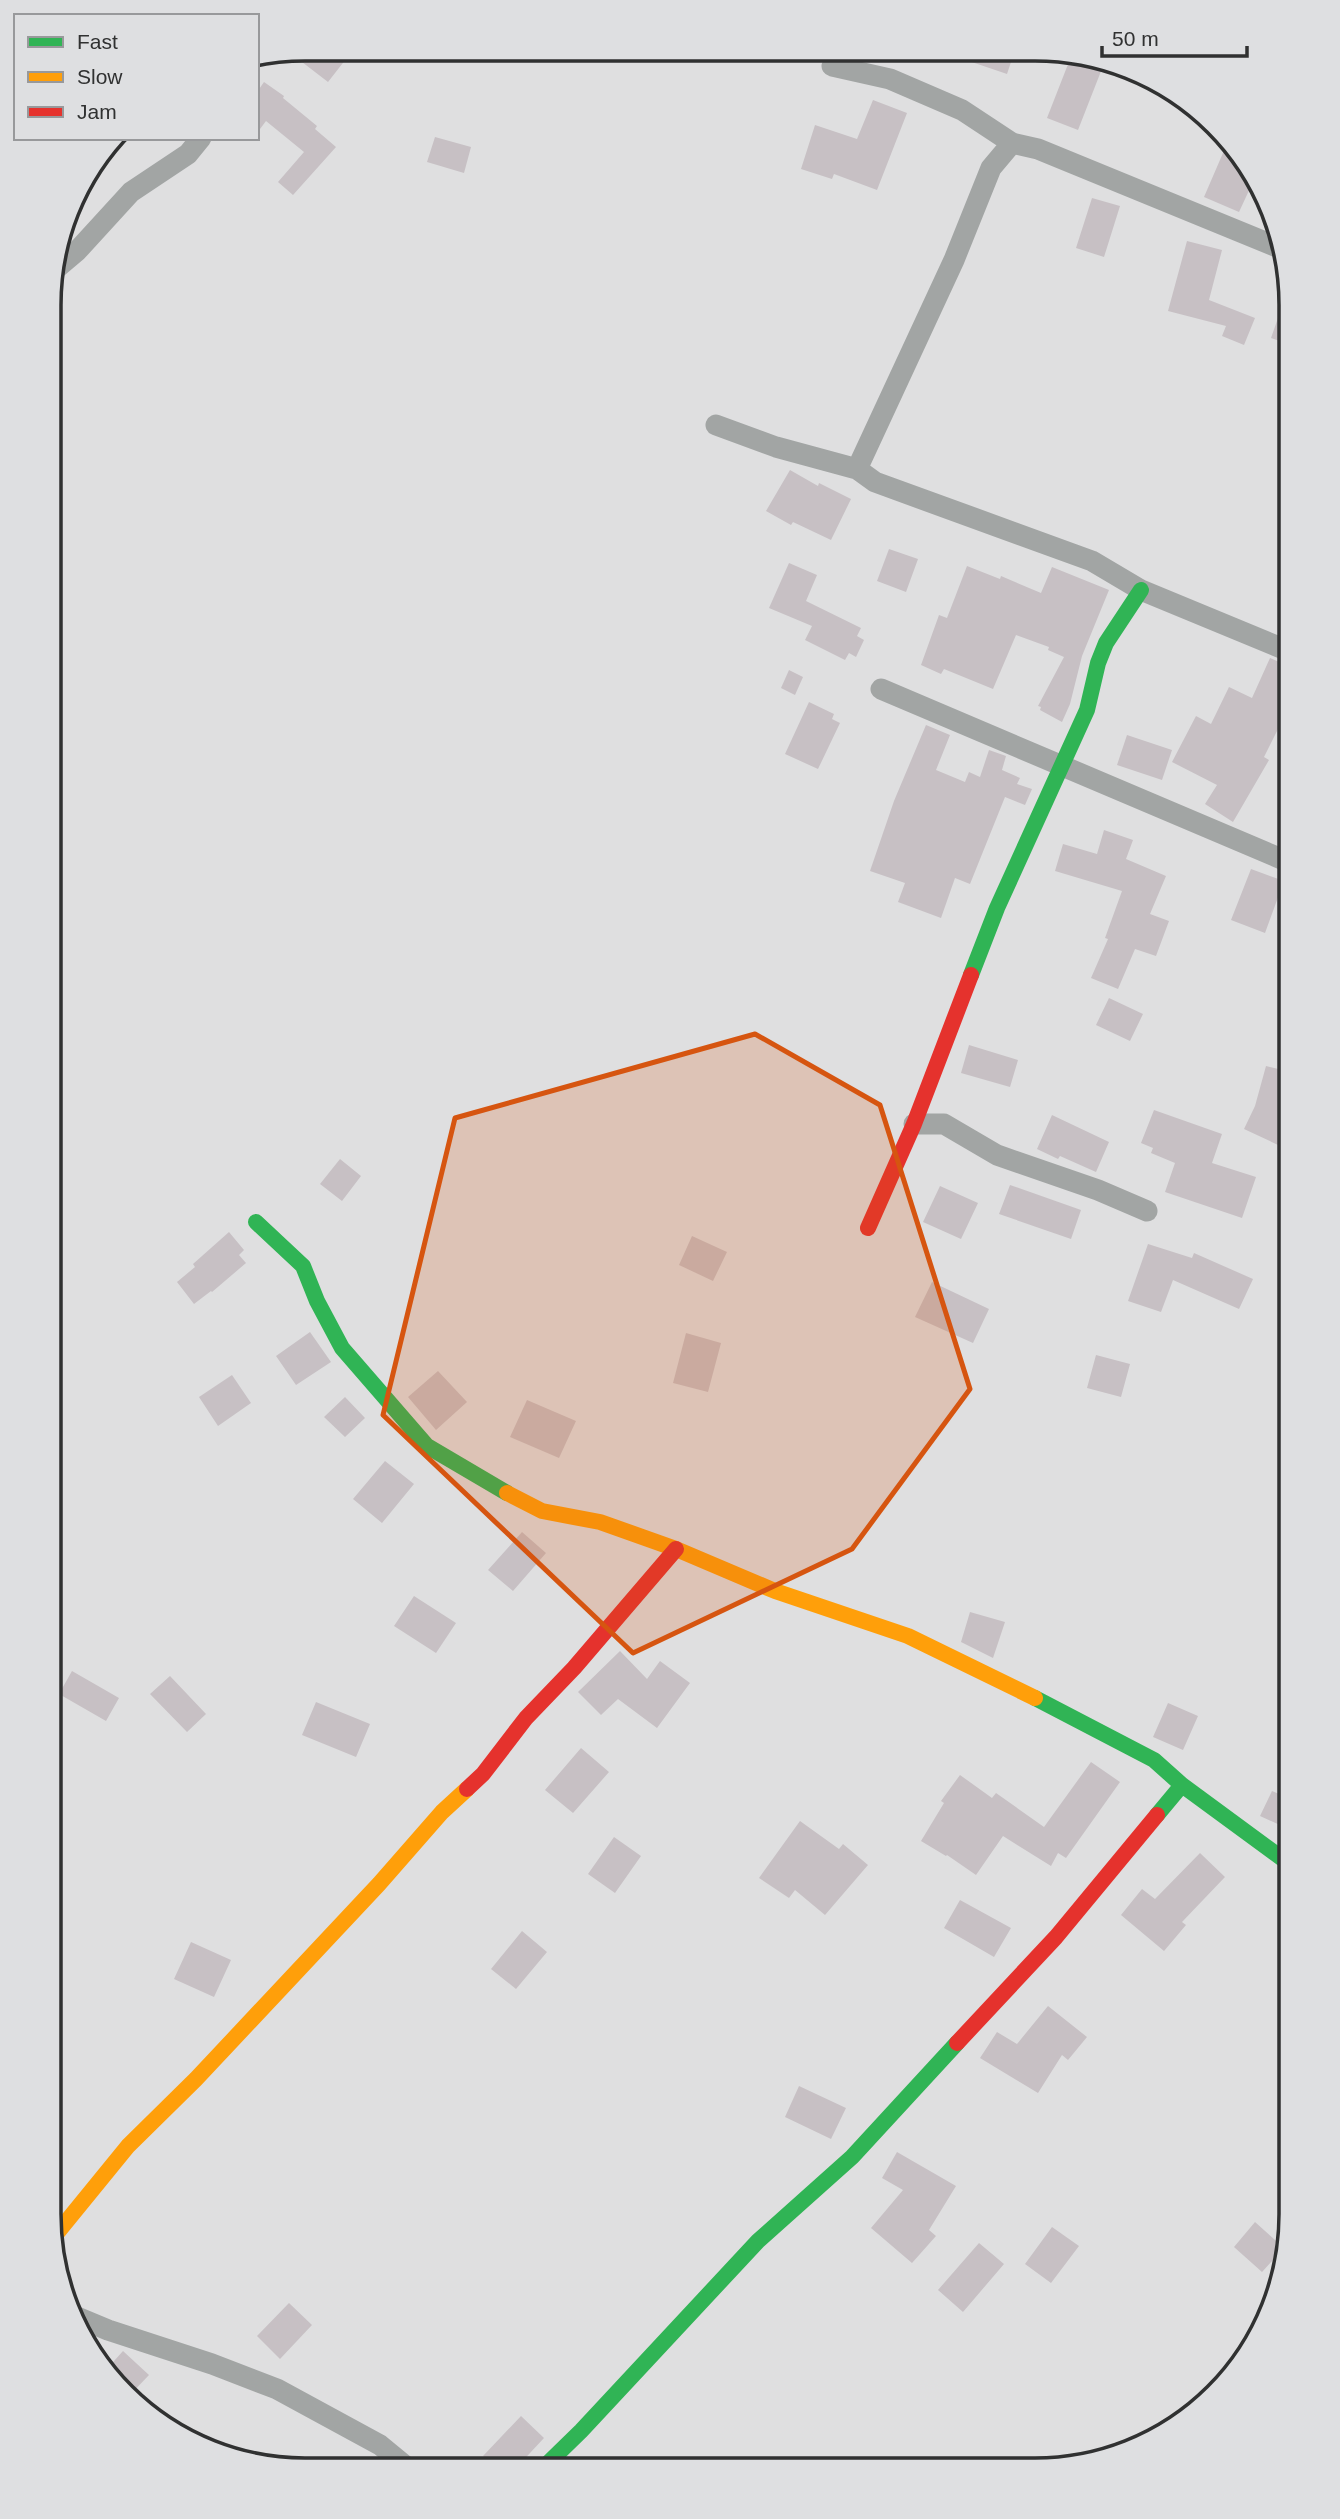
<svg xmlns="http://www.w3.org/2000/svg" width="1340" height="2519" viewBox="0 0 1340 2519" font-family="Helvetica,sans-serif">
	<rect width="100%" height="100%" fill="#dfdfe0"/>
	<path fill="#c7c0c4" d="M305,49h29l12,10 -18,23 -39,-30z
		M955,53h59l-7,21 -53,-18z
		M1072,54h13l20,7 -27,69 -31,-12z
		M264,82l20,14 -1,2 34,28 -2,3 21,18 -43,48 -15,-13 26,-30 -38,-31 -9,12v-41z
		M873,100l34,13 -30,77 -43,-16 -2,5 -31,-10 14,-44 42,14z
		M435,137l36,10 -7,26 -37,-11z
		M1226,146l26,38 -13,28 -35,-15z
		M1092,198l28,8 -16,51 -28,-9z
		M1187,241l35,9 -13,50 46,18 -11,27 -22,-9 4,-10 -58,-15z
		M1278,318l13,5v22l-20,-7z
		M790,470l28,16 1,-3 32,16 -20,41 -38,-18 -2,3 -25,-14z
		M889,549l29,10 -12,33 -29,-11z
		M789,563l28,12 -11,26 55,27 -4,8 7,4 -8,17 -7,-4 -4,7 -40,-20 7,-14 -43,-18z
		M967,566l33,13 1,-3 40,17 11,-26 57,23 -27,66 -12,48 -8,18 -22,-12 1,-3 -3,-1 26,-49 -16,-7 1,-3 -33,-12 -23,54 -49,-20 -3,5 -20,-9 18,-50 8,3z
		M1270,658l21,9v23l-10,22 4,3 -21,42 5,3 -36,62 -28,-18 12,-19 -45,-23 24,-46 15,8 18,-37 23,11z
		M789,670l14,7 -8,18 -14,-7z
		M809,702l25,12 -2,5 8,4 -22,46 -33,-15z
		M926,725l24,10 -14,35 29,12 4,-10 11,5 9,-27 17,6 -4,14 18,8 -3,6 15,5 -7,16 -20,-8 -35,87 -15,-6 -14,40 -43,-16 7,-19 -35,-12 24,-70z
		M1127,735l45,15 -10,30 -45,-15z
		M1104,830l29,10 -7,19 40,17 -16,38 19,7 -13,35 -21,-7 -17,40 -27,-11 17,-39 -3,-1 17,-47 -67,-20 8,-27 34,10z
		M1251,869l33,12 -19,52 -34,-13z
		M1109,998l34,16 -13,27 -34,-16z
		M969,1045l49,15 -8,27 -49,-14z
		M1266,1066l25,6v79l-47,-22 11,-23z
		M1154,1110l68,24 -10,29 44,14 -14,41 -77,-26 10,-29 -24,-10 2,-5 -12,-5z
		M1052,1115l57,27 -13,30 -36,-16 -2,3 -21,-10z
		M340,1159l21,17 -19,25 -22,-17z
		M1010,1185l71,25 -10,29 -72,-25z
		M940,1186l38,17 -17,36 -38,-17z
		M229,1232l15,18 -5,5 7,8 -34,29 -1,-1 -17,13 -17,-22 18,-15 -2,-3z
		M692,1236l35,16 -14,29 -34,-16z
		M1148,1244l44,14 2,-5 59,26 -14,30 -66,-29 -12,32 -33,-11z
		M932,1282l57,27 -16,34 -58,-26z
		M310,1332l21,30 -35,23 -20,-29z
		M686,1333l35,10 -13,49 -35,-9z
		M1096,1355l34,9 -9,33 -34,-9z
		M438,1371l29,31 -31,28 -28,-33z
		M232,1375l19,28 -33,23 -19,-29z
		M345,1397l20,21 -20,19 -21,-20z
		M527,1400l49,21 -17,37 -49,-21z
		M385,1461l29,23 -32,39 -29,-24z
		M522,1532l24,21 -33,38 -25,-21z
		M414,1596l42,27 -20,30 -42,-27z
		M970,1612l35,10 -12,36 -32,-16z
		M620,1651l27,28 13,-18 30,22 -33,45 -39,-29 -17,16 -23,-23z
		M72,1671l47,27 -13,23 -47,-27z
		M170,1676l36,38 -19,18 -37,-38z
		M316,1702l54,22 -14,33 -54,-22z
		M1168,1703l30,13 -15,34 -30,-13z
		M581,1748l28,24 -36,41 -28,-23z
		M1091,1762l29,20 -54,76 -8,-5 -7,13 -48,-30 -27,39 -29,-20 -1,1 -25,-15 23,-38 -3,-2 19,-26 32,23 4,-5 48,34z
		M1272,1791l19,8v31l-31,-14z
		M800,1821l39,28 4,-5 25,21 -43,50 -30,-25 -6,8 -30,-20z
		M614,1837l27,19 -26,37 -27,-19z
		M1200,1853l25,24 -43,45 4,3 -22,26 -43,-36 21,-26 13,10z
		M960,1900l51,28 -17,29 -50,-29z
		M522,1931l25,21 -31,37 -25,-20z
		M191,1942l40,18 -17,37 -40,-18z
		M1048,2006l39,31 -19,23 -6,-5 -24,38 -58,-35 17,-26 20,12z
		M799,2086l47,22 -15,31 -46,-22z
		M897,2152l59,34 -27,44 7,6 -24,27 -41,-35 32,-38 -21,-12z
		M1255,2222l29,26 -22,24 -28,-25z
		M1052,2227l27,19 -28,37 -26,-19z
		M979,2243l25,21 -41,48 -25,-22z
		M289,2303l23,22 -32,34 -23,-23z
		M123,2351l26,24 -21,22 -23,-26z
		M521,2416l23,22 -28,30h-20l-13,-12z"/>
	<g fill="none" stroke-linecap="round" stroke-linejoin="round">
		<path stroke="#a2a5a4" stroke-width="21" d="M832,66l58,13 72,31 50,33 26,6 244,100
			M51,273l26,-22 54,-59 57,-38 13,-16
			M716,425l60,22 81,22 18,13 217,79 49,29 150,62
			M857,469l97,-209 37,-92 21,-25
			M881,689l410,174
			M914,1124h30l53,31 101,35 49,21
			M72,2315l36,15 104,34 65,25 103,56 28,23"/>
		<path stroke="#30b455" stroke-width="16" d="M971,975l26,-67 90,-198 11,-47 8,-20 35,-53
			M256,1222l47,44 14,35 25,47 85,98 80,47
			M1035,1698l119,62 28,25
			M1157,1815l25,-30 109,80
			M542,2469l39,-38 177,-190 94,-84 105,-114"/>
		<path stroke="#ff9f0a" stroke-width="16" d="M507,1493l35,18 58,11 76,27 99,42 133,45 127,62
			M53,2238l75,-92 68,-67 183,-195 63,-72 25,-23"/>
		<path stroke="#e5322d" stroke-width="16" d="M868,1228l46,-104 57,-149
			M467,1789l16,-15 43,-56 48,-50 102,-119
			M957,2043l99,-106 101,-122"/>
	</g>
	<path fill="#d65510" fill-opacity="0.2" stroke="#d65510" stroke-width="5" stroke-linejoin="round" d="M755,1034l125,71 90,284 -118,160 -219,104 -250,-238 72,-297z"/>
	<path d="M0 0H1340V2519H0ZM305 61H1035A244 244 0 0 1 1279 305V2214A244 244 0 0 1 1035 2458H305A244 244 0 0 1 61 2214V305A244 244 0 0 1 305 61Z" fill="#dedfe1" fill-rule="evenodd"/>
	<path fill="none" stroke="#303131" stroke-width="3.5" d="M305 61H1035A244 244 0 0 1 1279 305V2214A244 244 0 0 1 1035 2458H305A244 244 0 0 1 61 2214V305A244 244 0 0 1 305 61Z"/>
	<rect x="14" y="14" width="245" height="126" fill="#dedfe1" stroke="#98999b" stroke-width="2"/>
	<rect x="28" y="37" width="35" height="10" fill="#30b455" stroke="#98999b" stroke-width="2"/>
	<text x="77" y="49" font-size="21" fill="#303131">Fast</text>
	<rect x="28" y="72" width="35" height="10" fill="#ff9f0a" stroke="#98999b" stroke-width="2"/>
	<text x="77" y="84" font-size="21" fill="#303131">Slow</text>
	<rect x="28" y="107" width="35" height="10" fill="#e5322d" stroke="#98999b" stroke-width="2"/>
	<text x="77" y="119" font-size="21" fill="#303131">Jam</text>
	<path d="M1102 46v10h145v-10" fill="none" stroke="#303131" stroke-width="3.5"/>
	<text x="1112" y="46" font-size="21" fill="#303131" stroke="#dedfe1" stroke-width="5" paint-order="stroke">50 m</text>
</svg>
